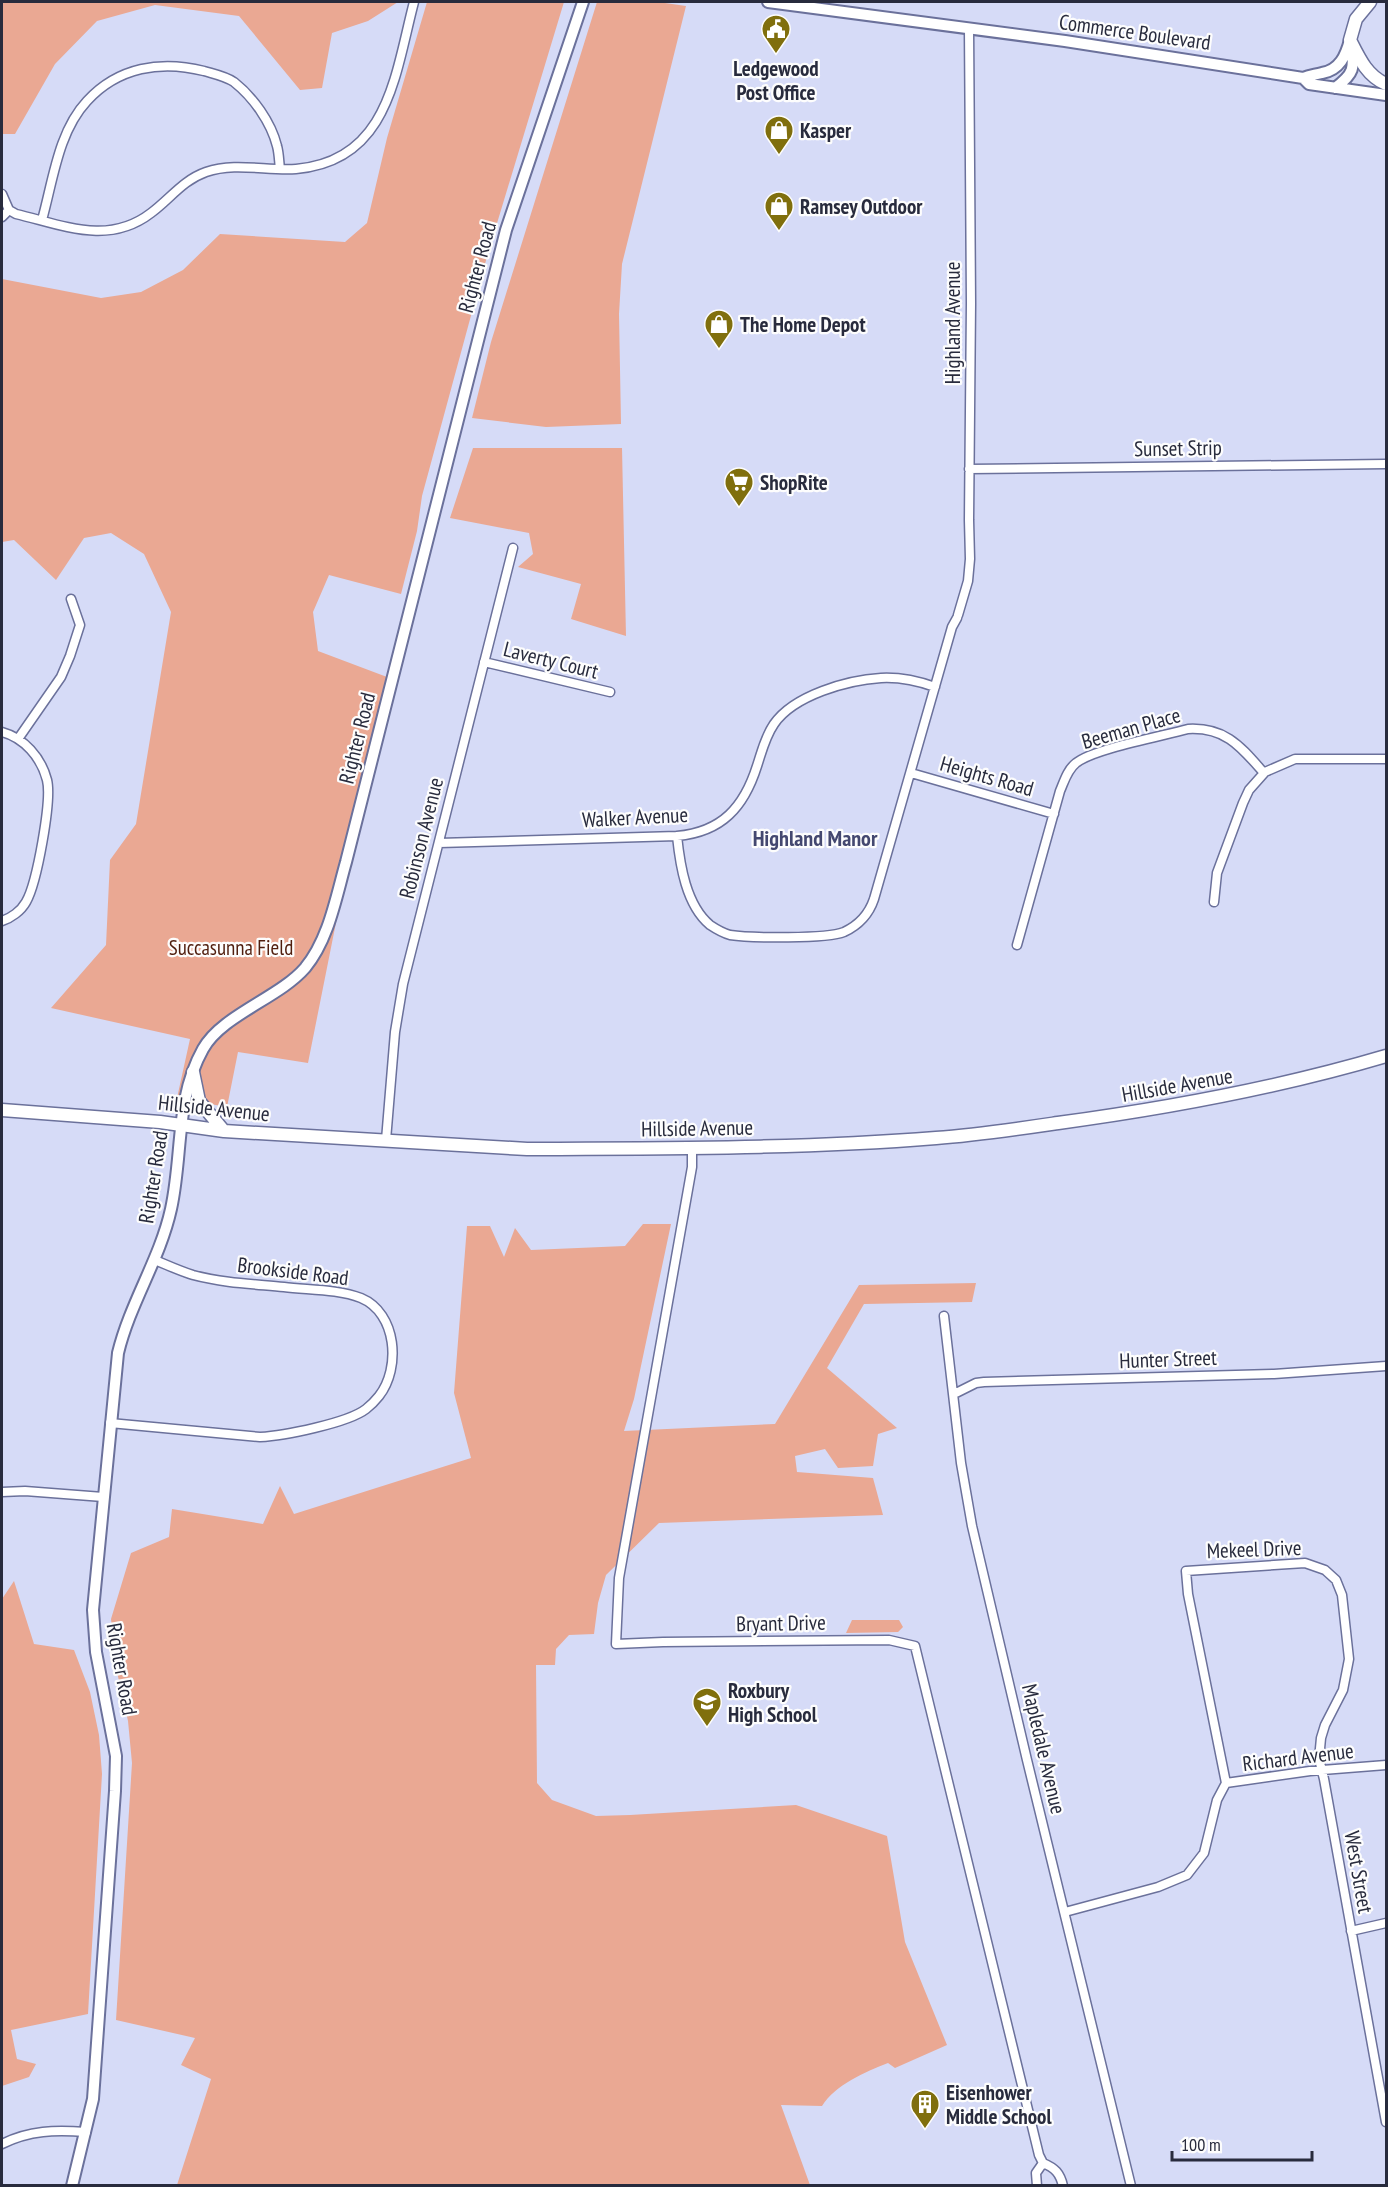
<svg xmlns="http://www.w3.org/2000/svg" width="1388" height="2187" viewBox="0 0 1388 2187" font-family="'PT Sans Narrow',sans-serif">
	<rect width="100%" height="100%" fill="#d6dbf7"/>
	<path fill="#eaa893" d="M2,2h396l-30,19 -36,12 -10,55 -22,2 -61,-74 -84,-11 -58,16 -42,43 -40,70h-13z
		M427,2h137l-76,251 -66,243 -5,35 -16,63 -72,-19 -16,37 5,39 69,26 -8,30 -71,356 -70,-11 -11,55 -50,-9 13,-59 -139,-31 55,-63 4,-85 26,-36 35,-212 -27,-58 -33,-21 -27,5 -28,42 -42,-40 -12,2v-263l99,19 40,-6 42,-22 37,-36 125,8 22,-19 20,-85z
		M597,2h61l28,4 -64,258 -3,50 2,110 -75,3 -74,-9 19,-76z
		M473,448h149l4,188 -55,-17 10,-35 -63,-17 15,-13 -4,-21 -79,-15z
		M643,1224h28l-37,175 -10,32 151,-7 84,-139 117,-2 -4,19 -108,2 -37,64 70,60 -19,6 -5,32 -35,2 -13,-19 -30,7 2,16 76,6 10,37 -224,8 -53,52 -8,28 -4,31 -25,1 -13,14 -1,16h-19l1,118 15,17 44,16 34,-1 166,-10 91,31 18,106 42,103 -52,23 -7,-5c-23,9 -53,22 -66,43l-41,-1 29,80h-633l34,-106 -30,-14 14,-27 -79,-18 16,-257 -4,-42 -11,-49 -6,-53 20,-66 38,-16 3,-28 91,15 17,-38 14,28 177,-56 -17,-65 13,-167h23l14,31 11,-29 16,22 94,-4z
		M14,1581l20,63 40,6 16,42 9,43 3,39 -14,240 -77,16 6,29 19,5 -7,13 -27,9v-487z
		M852,1620h47l4,7 -5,5 -52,1z"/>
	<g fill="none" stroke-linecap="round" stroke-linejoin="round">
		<g stroke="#6b719b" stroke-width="11">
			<path id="minor" d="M2,194l7,16 -7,7
				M9,210l7,4c47,11 92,32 135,-1 19,-14 32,-33 55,-41 29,-10 60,-1 90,-3 93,-8 99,-95 118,-167
				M42,220c11,-39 16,-88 45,-119 31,-34 74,-41 117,-30 10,3 21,5 30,11 19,15 37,40 43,64 2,7 2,15 3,23
				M969,469l417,-5
				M958,615l10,-34 2,-22 -1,-39 2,-217 -2,-274
				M484,662l126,30
				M2,732c22,6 39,25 45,48 5,20 -10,103 -21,122 -5,9 -15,16 -24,19
				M18,739l43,-62 9,-21 10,-31 -9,-26
				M911,773l143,41
				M677,836c3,29 9,69 33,89 6,4 13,8 20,10 20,3 97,4 114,-3 15,-7 25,-18 30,-33l78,-272 5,-9
				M439,843l238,-7c45,-4 67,-29 80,-70 5,-15 8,-29 17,-42 20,-29 74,-44 107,-46 19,-1 37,3 54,9
				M1214,902l3,-29 26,-70 6,-13 16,-18 30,-13h91
				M1017,945l43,-154c4,-9 7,-21 16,-28 17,-14 87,-27 112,-34 38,-2 53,18 76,44
				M386,1140l9,-108 8,-48 110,-436
				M692,1148v19l-73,411 -3,66 47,-2 226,-2 26,6 124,509 4,8c12,5 17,10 20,23
				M944,1316l17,147 11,63 55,234 104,426
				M954,1394l22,-11 8,-1 290,-8 112,-8
				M110,1423l150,14c23,-1 88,-14 106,-28 4,-3 9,-8 13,-13 22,-28 18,-83 -18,-98 -23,-9 -53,-8 -77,-11 -31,-3 -61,-4 -91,-12 -13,-4 -26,-10 -38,-15
				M2,1492l23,-1 78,6
				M1226,1783l-38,-189 -2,-23 119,-8 20,7 11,10 6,15 7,64 -6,31 -18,35 -4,13 -2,21 5,20 62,343
				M1065,1912l93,-25 29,-12 17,-22 13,-53 9,-17 84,-12 76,-6
				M1351,1931l35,-8
				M2,2144c28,-14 53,-14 84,-12
				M1037,2186l-1,-13 7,-10"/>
		</g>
		<g stroke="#6b719b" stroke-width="14">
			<path id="tertiary" d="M768,2l297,39 238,37 6,6 77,11
				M1303,78c7,-3 12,-3 19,-5 18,-3 24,-18 28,-33
				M1335,88c19,-14 20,-20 16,-43
				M72,2186l21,-87 22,-308 1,-35 -20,-104 -3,-42 25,-257c12,-50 42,-94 53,-144 12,-54 4,-110 32,-160 19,-34 76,-51 102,-81 24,-29 31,-71 41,-106l160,-632 77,-228"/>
		</g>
		<g stroke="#6b719b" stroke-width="15">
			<path id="secondary" d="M1370,2l-14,17 -6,21c9,18 17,36 36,44
				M193,1072l6,29 25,30
				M2,1110l158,12 64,9 303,18c136,-1 273,0 409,-11 41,-3 81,-9 122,-15 111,-15 220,-35 328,-67"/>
		</g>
		<use href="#minor" stroke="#fff" stroke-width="8"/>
		<use href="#tertiary" stroke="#fff" stroke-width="10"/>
		<use href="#secondary" stroke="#fff" stroke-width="12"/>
	</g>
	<defs>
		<g id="civic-pin" transform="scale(1.5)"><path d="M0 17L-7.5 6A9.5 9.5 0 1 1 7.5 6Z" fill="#806f0d" stroke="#fdfdfd"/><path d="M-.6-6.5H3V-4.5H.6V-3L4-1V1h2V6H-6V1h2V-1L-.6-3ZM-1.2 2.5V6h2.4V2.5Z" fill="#fff"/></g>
		<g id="shop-pin" transform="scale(1.5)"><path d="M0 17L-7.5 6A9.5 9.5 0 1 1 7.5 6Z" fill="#806f0d" stroke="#fdfdfd"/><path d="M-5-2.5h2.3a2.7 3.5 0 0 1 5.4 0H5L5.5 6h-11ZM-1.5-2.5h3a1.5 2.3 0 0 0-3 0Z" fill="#fff"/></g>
		<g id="supermarket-pin" transform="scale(1.5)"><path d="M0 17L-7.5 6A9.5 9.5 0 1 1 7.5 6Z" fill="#806f0d" stroke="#fdfdfd"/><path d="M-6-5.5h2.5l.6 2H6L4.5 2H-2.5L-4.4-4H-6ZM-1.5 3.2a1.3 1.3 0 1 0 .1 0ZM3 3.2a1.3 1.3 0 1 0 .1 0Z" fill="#fff"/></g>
		<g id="school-pin" transform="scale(1.5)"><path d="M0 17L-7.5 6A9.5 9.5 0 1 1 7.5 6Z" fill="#806f0d" stroke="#fdfdfd"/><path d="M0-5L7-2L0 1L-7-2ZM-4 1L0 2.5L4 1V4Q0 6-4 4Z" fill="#fff"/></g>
		<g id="building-pin" transform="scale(1.5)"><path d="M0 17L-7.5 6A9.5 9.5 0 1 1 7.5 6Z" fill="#806f0d" stroke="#fdfdfd"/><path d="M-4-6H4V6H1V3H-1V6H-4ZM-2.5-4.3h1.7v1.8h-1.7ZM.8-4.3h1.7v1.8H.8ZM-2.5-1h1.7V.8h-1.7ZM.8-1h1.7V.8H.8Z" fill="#fff"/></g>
	</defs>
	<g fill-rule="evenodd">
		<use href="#civic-pin" x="776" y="29"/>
		<use href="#shop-pin" x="779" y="130"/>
		<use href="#shop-pin" x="779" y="206"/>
		<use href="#shop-pin" x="719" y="324"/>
		<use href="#supermarket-pin" x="739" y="482"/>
		<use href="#school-pin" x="707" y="1702"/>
		<use href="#building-pin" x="925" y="2104"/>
	</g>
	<g text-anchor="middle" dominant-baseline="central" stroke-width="4.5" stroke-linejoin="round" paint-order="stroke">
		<g font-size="21" fill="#282b3d" stroke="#fdfdfd">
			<text transform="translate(1135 32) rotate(8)">Commerce Boulevard</text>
			<text transform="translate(477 267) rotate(-75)">Righter Road</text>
			<text transform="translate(952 323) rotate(-90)">Highland Avenue</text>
			<text transform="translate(1178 448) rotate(-1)">Sunset Strip</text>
			<text transform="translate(551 660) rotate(14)">Laverty Court</text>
			<text transform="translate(1131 728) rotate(-16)">Beeman Place</text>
			<text transform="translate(357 738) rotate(-76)">Righter Road</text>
			<text transform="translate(987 776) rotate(16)">Heights Road</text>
			<text transform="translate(635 817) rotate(-3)">Walker Avenue</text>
			<text transform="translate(421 838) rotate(-76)">Robinson Avenue</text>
			<text transform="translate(1177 1085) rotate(-10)">Hillside Avenue</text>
			<text transform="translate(214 1108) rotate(6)">Hillside Avenue</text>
			<text transform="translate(697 1128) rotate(-1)">Hillside Avenue</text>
			<text transform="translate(153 1177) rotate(-81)">Righter Road</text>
			<text transform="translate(293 1271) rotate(7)">Brookside Road</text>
			<text transform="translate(1168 1359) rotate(-2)">Hunter Street</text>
			<text transform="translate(1254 1549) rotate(-2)">Mekeel Drive</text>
			<text transform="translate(781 1623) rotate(-1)">Bryant Drive</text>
			<text transform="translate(122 1669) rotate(80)">Righter Road</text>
			<text transform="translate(1044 1749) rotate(77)">Mapledale Avenue</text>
			<text transform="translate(1298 1757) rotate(-7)">Richard Avenue</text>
			<text transform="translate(1359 1872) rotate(80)">West Street</text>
		</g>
		<g font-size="21" font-weight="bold" fill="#282b3d" stroke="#fdfdfd" text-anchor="start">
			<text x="776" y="68" text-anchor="middle">Ledgewood<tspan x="776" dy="24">Post Office</tspan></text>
			<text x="800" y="130">Kasper</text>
			<text x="800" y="206">Ramsey Outdoor</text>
			<text x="740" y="324">The Home Depot</text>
			<text x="760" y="482">ShopRite</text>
			<text x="728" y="1690">Roxbury<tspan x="728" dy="24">High School</tspan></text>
			<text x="946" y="2092">Eisenhower<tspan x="946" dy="24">Middle School</tspan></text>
		</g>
		<g font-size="21" fill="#501e0e" stroke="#fdfdfd">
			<text x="231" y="947">Succasunna Field</text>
		</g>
		<g font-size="22" font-weight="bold" fill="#444870" stroke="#fdfdfd">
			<text x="815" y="838">Highland Manor</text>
		</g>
	</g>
	<rect width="1388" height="2187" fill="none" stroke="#282b3d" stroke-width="6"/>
	<path d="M1172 2151v9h140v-9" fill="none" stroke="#282b3d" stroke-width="3"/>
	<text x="1181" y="2151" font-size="18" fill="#282b3d" stroke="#fdfdfd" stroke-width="4.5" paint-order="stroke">100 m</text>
</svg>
